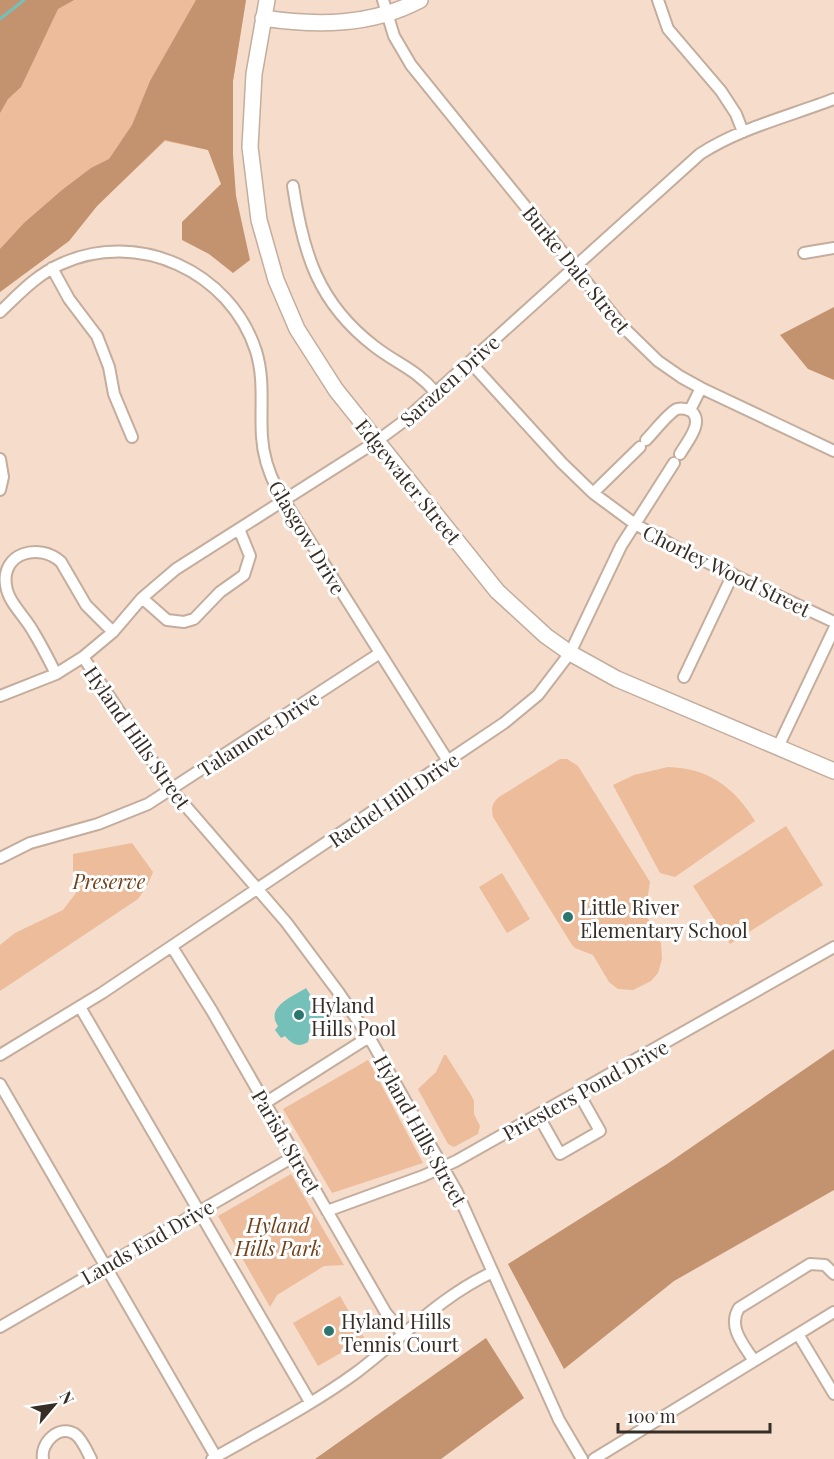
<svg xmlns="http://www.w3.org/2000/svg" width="834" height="1459" viewBox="0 0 834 1459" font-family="'Playfair Display',serif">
	<rect width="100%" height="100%" fill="#f5dccb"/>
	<path fill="#ecbc9b" d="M0,0h246l-13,81v74l-68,-14 -68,65 -28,35 -69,51z
		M560,759h7l11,7 72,116 -5,31 16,30 1,16 -4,14 -7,8 -18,9 -15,-1 -9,-7 -16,-27 -18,-7 -3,-3 -79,-128c-2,-9 -1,-14 6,-20z
		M668,767c40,1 66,20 87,54l-80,56 -15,-4 -47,-88 21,-10z
		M786,826l37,59 -93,59 -37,-58z
		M132,843l21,29 -6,14 -9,13 -138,92v-46l15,-12 48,-23 16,-21 -6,-16v-19z
		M502,873l28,46 -23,14 -28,-46z
		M444,1055h2l25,40 3,6v13l6,12 -2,8 -24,13 -6,-3 -30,-55 18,-17z
		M368,1060l55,103 -91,30 -49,-84z
		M291,1174l53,91 -20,1 -47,29 -7,12 -52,-91z
		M340,1296l25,43 -47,27 -25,-43z"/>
	<path fill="#c3926f" d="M0,0h74l-16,9 -37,78 -13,12 -8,14z
		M196,0h50l-13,81v74l3,41 14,64 -17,13 -24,-19 -27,-14v-18l39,-38 -13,-34 -43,-10 -68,66 -28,35 -69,51v-43l24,-26 38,-33 29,-22 18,-9 23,-34 18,-44z
		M834,307v73l-26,-11 -28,-34z
		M834,1049v141l-160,91 -110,88 -56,-105 159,-100z
		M486,1338l38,60 -83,61h-126z"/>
	<path fill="#75c1ba" d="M306,988l20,31 -15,11 -3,12c-10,6 -16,2 -23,-6l-4,2 -6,-8 3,-4c-13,-19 14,-29 28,-38z"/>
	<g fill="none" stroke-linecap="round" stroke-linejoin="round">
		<path stroke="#75c1ba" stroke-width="3" d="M0,19l24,-19"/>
		<g stroke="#c4ad9d" stroke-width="14">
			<path id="street" d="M383,0l11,36 17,29 211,261 36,35 23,16 20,11 133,63
				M658,0l10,29 53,62 15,23 7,18
				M293,186c10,67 25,117 81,160 23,18 42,23 62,47
				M804,253l30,-5
				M52,268l17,31 28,37 12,31 5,27 18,43
				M0,312c19,-18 36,-37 61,-48 77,-35 169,7 195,87 9,29 4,57 6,86 1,18 7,36 15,52l171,272
				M470,362l92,101 31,30 42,31 50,28 149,70
				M690,410l11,-22
				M646,440c8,-8 22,-27 31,-31 4,-1 10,0 14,2 14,11 -5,32 -11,43
				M0,459l3,18 -3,13
				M593,493l47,-46
				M142,598l25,22 17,2 10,-3 26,-27 24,-17 6,-19 -11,-27
				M83,657l88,132 115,133 53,71 30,44 88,155 102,228 23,39
				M56,674c-7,-14 -14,-28 -22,-41 -8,-16 -26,-30 -28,-48 -5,-32 33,-43 55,-23l25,43 27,27
				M684,677l49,-103
				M0,696l56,-22 27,-17 30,-25 29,-34 34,-29 201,-128 27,-20 296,-267c40,-26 90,-38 134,-55
				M778,747l56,-118
				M0,858l30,-15 68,-19 50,-20 232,-151
				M172,947l40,64 174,302 17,21
				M80,1007l230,395
				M0,1055l102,-62 402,-270 34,-28 32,-42 51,-107 53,-83
				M0,1084l216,373
				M265,1103l104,-66
				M538,1115l22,39 40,-23 -22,-39
				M327,1211l96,-35 33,-15 378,-214
				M0,1327l295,-171
				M798,1334l36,60
				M754,1361c-10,-16 -27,-34 -15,-53l71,-44 15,1 9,9
				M43,1459c-3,-16 16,-35 32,-25 7,5 12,17 16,25
				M212,1459c49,-28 100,-54 145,-87 46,-35 84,-76 136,-100
				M594,1459l240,-147"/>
		</g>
		<g stroke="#c4ad9d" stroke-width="18">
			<path id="secondary" d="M267,0l-13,74 -4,73 9,73 17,60 21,49 39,61 161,201 49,45 24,17 47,26 217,92
				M263,18c54,8 108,8 157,-18"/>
		</g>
		<use href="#street" stroke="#fff" stroke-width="10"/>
		<use href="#secondary" stroke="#fff" stroke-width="15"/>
	</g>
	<g fill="#2d7670" stroke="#fff" stroke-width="2">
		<circle cx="568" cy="917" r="6"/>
		<circle cx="299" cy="1015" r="6"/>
		<circle cx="329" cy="1331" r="6"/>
	</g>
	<g text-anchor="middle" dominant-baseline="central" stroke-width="6" stroke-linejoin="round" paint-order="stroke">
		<g font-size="20" fill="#362d26" stroke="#fff">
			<text transform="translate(577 269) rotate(51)">Burke Dale Street</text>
			<text transform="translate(449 380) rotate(-42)">Sarazen Drive</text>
			<text transform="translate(409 481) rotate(51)">Edgewater Street</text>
			<text transform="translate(308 537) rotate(59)">Glasgow Drive</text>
			<text transform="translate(727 570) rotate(26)">Chorley Wood Street</text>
			<text transform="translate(258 733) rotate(-33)">Talamore Drive</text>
			<text transform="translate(138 737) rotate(55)">Hyland Hills Street</text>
			<text transform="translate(393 799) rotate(-34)">Rachel Hill Drive</text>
			<text transform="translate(585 1089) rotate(-29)">Priesters Pond Drive</text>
			<text transform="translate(421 1130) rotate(61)">Hyland Hills Street</text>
			<text transform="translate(287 1141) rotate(60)">Parish Street</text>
			<text transform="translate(147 1241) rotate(-30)">Lands End Drive</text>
		</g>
		<g font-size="20" font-style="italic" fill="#71411a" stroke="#fff">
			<text x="109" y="880">Preserve</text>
			<text x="278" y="1224">Hyland<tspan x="278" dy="23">Hills Park</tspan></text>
		</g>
		<g font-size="20" fill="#362d26" stroke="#fff" text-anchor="start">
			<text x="580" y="906">Little River<tspan x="580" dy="23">Elementary School</tspan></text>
			<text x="311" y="1004">Hyland<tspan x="311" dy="23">Hills Pool</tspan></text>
			<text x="341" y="1320">Hyland Hills<tspan x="341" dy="23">Tennis Court</tspan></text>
		</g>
	</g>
	<g transform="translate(54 1405) rotate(61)" stroke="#ffffff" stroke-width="4.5" paint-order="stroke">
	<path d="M0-4.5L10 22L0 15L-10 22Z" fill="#362d26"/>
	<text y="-9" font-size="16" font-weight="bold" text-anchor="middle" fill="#362d26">N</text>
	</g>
	<path d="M618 1423v9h152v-9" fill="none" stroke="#362d26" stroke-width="3"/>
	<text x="627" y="1423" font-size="18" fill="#362d26" stroke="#ffffff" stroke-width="4.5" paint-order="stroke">100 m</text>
</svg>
